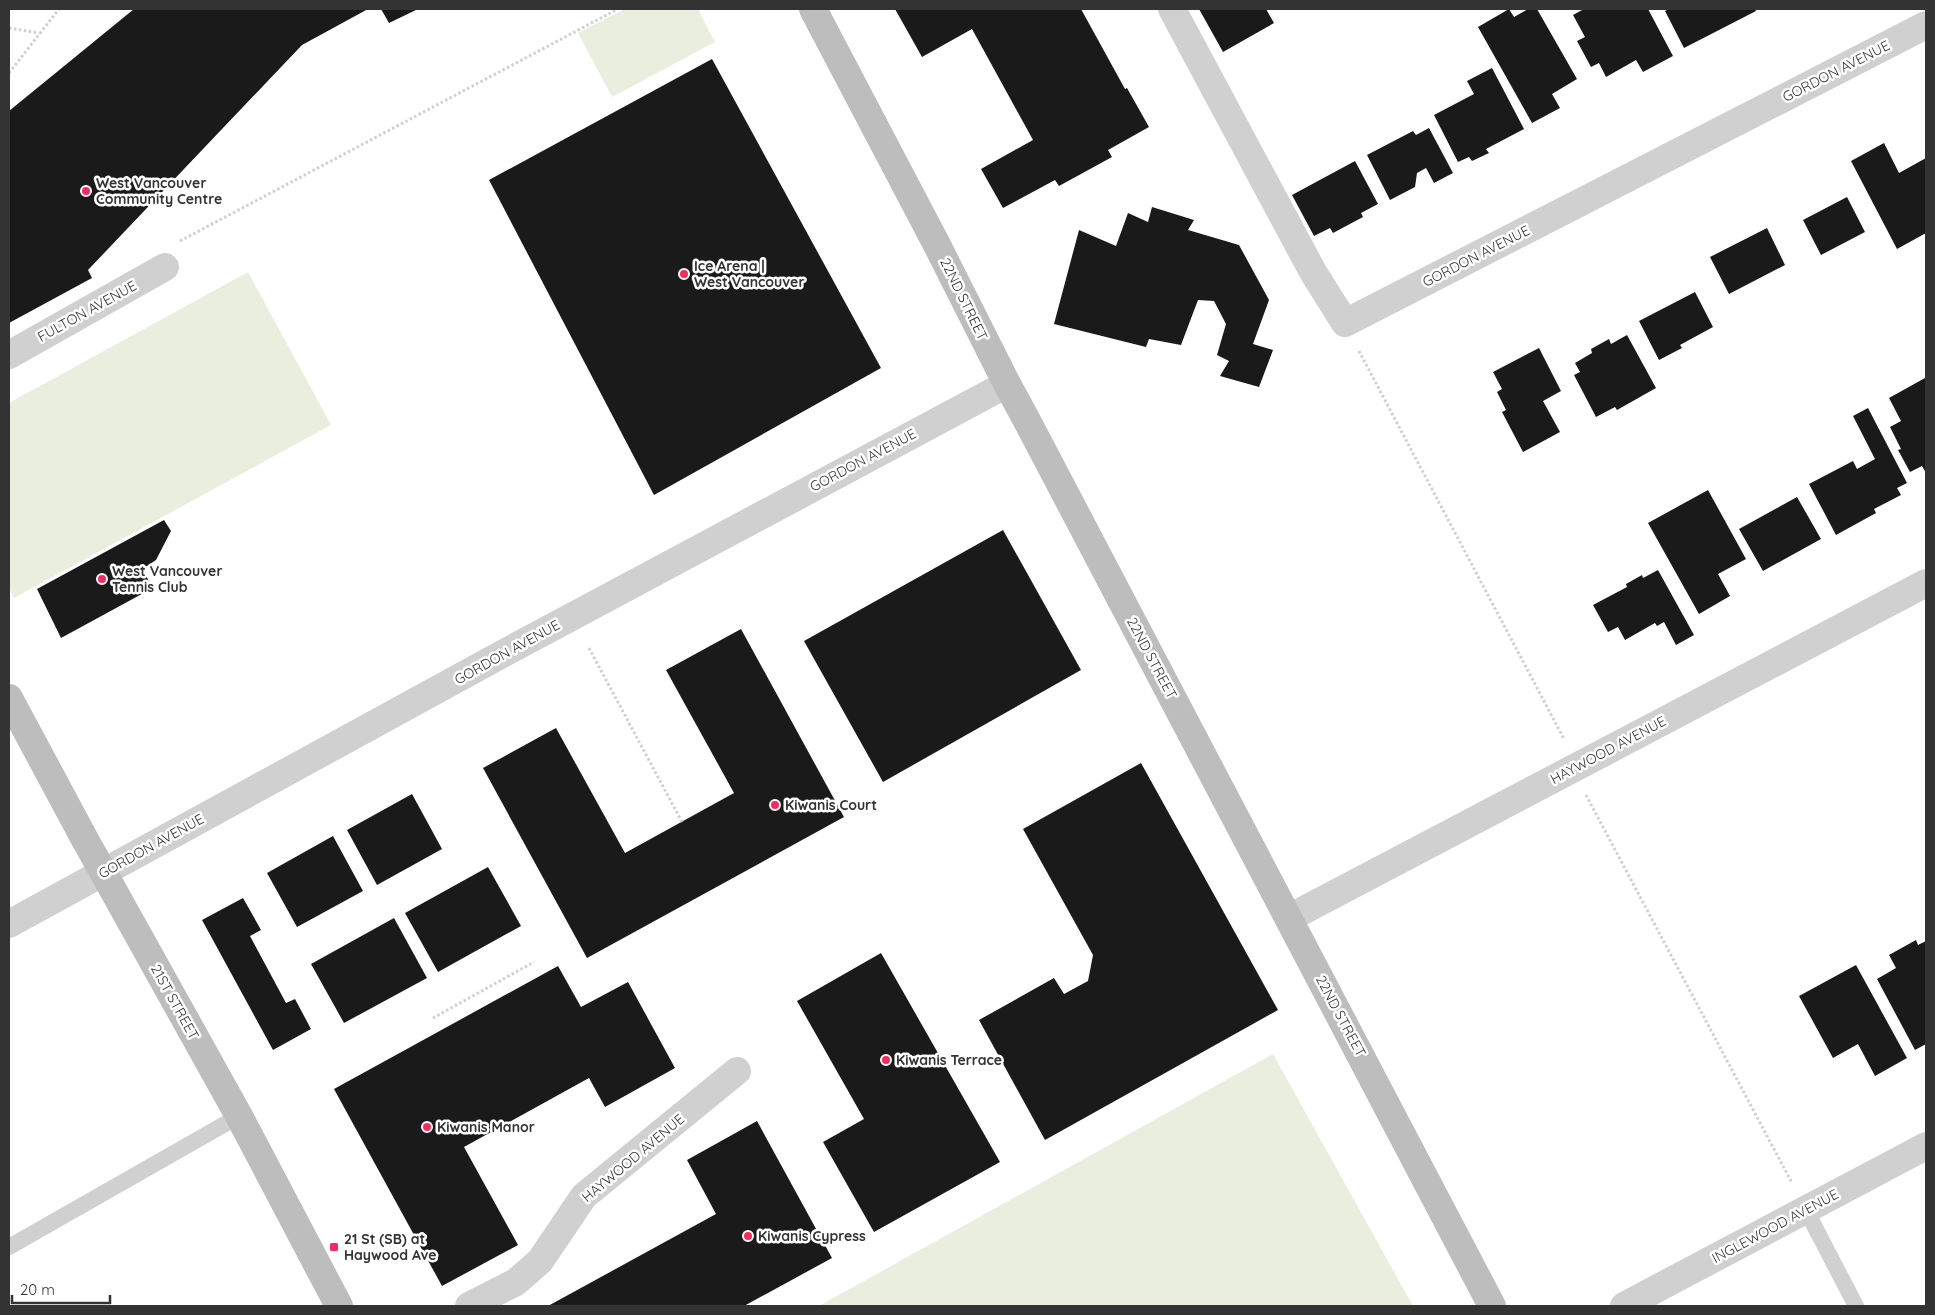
<svg xmlns="http://www.w3.org/2000/svg" width="1935" height="1315" viewBox="0 0 1935 1315" font-family="Quicksand,sans-serif">
	<rect width="100%" height="100%" fill="#fff"/>
	<path fill="#e9eede" d="M625,9h73l17,33 -103,55 -34,-64z
		M248,272l83,153 -317,173 -5,-10v-185z
		M1273,1054l140,252h-594z"/>
	<path fill="#1a1a1a" d="M134,9h234l-66,36 -214,225 4,8 -83,45v-212z
		M381,9h37l-29,14z
		M895,9h186l44,80 2,-1 22,39 -41,23 4,7 -53,29 -4,-6 -52,28 -22,-39 52,-29 -61,-111 -50,28z
		M1199,9h67l8,14 -51,29z
		M1509,9l5,8 14,-8h9l40,70 -25,15 8,14 -28,15 -54,-96z
		M1584,9h64l25,47 -30,16 -7,-12 -30,17 -7,-14 -8,4 -14,-26 8,-4 -12,-22z
		M1669,9h86l1,2 -72,37 -19,-37z
		M712,59l169,309 -227,127 -165,-315z
		M1492,68l32,61 -38,20 3,4 -17,8 -3,-4 -11,5 -24,-47 40,-21 -7,-13z
		M1429,128l24,45 -19,10 -8,-15 -9,5 -2,14 -25,13 -23,-45 46,-24 3,4z
		M1884,143l15,30 27,-15v75l-29,16 -46,-88z
		M1355,161l23,43 -17,9 2,4 -30,16 -3,-5 -16,8 -22,-41z
		M1847,197l18,35 -44,23 -18,-35z
		M1152,207l42,13 -6,10 51,15 30,55 -16,44 20,6 -14,37 -39,-11 9,-15 -12,-6 9,-31 -12,-23 -16,-1 -17,45 -32,-6 -3,8 -92,-23 25,-94 37,16 12,-33 20,9z
		M1767,228l18,37 -56,29 -19,-37z
		M1695,292l18,35 -33,18 2,3 -23,12 -20,-39z
		M1627,335l29,53 -39,22 -2,-3 -19,10 -22,-42 6,-3 -5,-9 17,-10 -1,-4 18,-10 2,5z
		M1539,348l22,43 -18,10 17,31 -37,20 -21,-40 4,-2 -9,-18 5,-3 -9,-17z
		M1925,378l1,1v94l-4,-7 -12,6 -12,-22 3,-1 -11,-22 11,-6 -12,-23z
		M1868,408l39,75 -10,5 4,7 -27,14 2,4 -40,22 -27,-51 44,-23 4,8 18,-10 -22,-43z
		M1708,490l38,69 -28,15 12,22 -31,18 -51,-91z
		M1797,497l24,42 -58,32 -24,-42z
		M164,520l7,11 -15,29 -12,8 7,21 -90,49 -24,-49z
		M1003,530l78,140 -198,112 -79,-141z
		M1658,570l36,65 -18,10 -12,-23 -7,4 -2,-3 -30,17 -7,-13 -10,5 -15,-27 34,-18 -1,-3 16,-9 1,3z
		M741,629l103,188 -257,141 -104,-190 73,-40 69,125 109,-60 -68,-123z
		M1141,763l137,247 -233,130 -66,-120 75,-42 10,16 24,-13 5,-26 -70,-126z
		M412,794l30,55 -65,36 -30,-55z
		M333,836l30,55 -66,36 -30,-54z
		M488,867l33,59 -83,46 -33,-59z
		M243,898l18,32 -11,6 36,67 9,-4 16,30 -38,21 -71,-130z
		M394,918l33,60 -83,45 -33,-59z
		M1916,940l2,5 8,-4v103l-11,6 -38,-71 19,-11 -7,-13z
		M881,953l119,209 -126,70 -51,-90 41,-23 -67,-118z
		M1856,965l51,93 -32,18 -17,-32 -25,14 -34,-62z
		M558,966l23,41 47,-25 47,86 -70,39 -16,-29 -125,69 54,98 -76,41 -108,-197z
		M757,1121l75,137 -88,48h-196l168,-92 -29,-54z"/>
	<g fill="none" stroke-linecap="round" stroke-linejoin="round">
		<path stroke="#d0d0d0" stroke-width="3" stroke-dasharray="2.5 2.5" stroke-linecap="butt" d="M9,28l30,5
			M9,73l50,-64
			M180,241l438,-232
			M1359,351l205,388
			M589,648l93,174
			M1586,795l206,388
			M433,1018l101,-56"/>
		<path stroke="#d0d0d0" stroke-width="16" d="M1806,1210l50,96
			M9,1247l230,-131"/>
		<path stroke="#d0d0d0" stroke-width="28" d="M1172,9l141,263 32,51 581,-298
			M9,355l156,-88
			M1289,918l637,-335
			M9,924l497,-272 501,-268
			M469,1306l47,-24 24,-21 44,-65 153,-125
			M1624,1306l302,-160"/>
		<path stroke="#bdbdbd" stroke-width="28" d="M813,9l124,236 70,139 18,33 467,889
			M9,698l74,138 156,280 100,190"/>
	</g>
	<g fill="#f32c60" stroke="#fff" stroke-width="2">
		<circle cx="86" cy="191" r="5"/>
		<circle cx="684" cy="274" r="5"/>
		<circle cx="102" cy="579" r="5"/>
		<circle cx="775" cy="805" r="5"/>
		<circle cx="886" cy="1060" r="5"/>
		<circle cx="427" cy="1127" r="5"/>
		<circle cx="748" cy="1236" r="5"/>
		<rect x="329" y="1242" width="10" height="10" rx="2.5"/>
	</g>
	<g text-anchor="middle" dominant-baseline="central" stroke-width="5" stroke-linejoin="round" paint-order="stroke">
		<g font-size="14" fill="#333" stroke="#fff">
			<text transform="translate(1836 71) rotate(-27)">GORDON AVENUE</text>
			<text transform="translate(1476 256) rotate(-27)">GORDON AVENUE</text>
			<text transform="translate(964 299) rotate(64)">22ND STREET</text>
			<text transform="translate(87 311) rotate(-29)">FULTON AVENUE</text>
			<text transform="translate(863 460) rotate(-28)">GORDON AVENUE</text>
			<text transform="translate(507 652) rotate(-29)">GORDON AVENUE</text>
			<text transform="translate(1152 658) rotate(62)">22ND STREET</text>
			<text transform="translate(1608 750) rotate(-28)">HAYWOOD AVENUE</text>
			<text transform="translate(151 846) rotate(-29)">GORDON AVENUE</text>
			<text transform="translate(175 1002) rotate(61)">21ST STREET</text>
			<text transform="translate(1341 1016) rotate(62)">22ND STREET</text>
			<text transform="translate(633 1158) rotate(-40)">HAYWOOD AVENUE</text>
			<text transform="translate(1775 1226) rotate(-28)">INGLEWOOD AVENUE</text>
		</g>
		<g font-size="14" font-weight="bold" fill="#333" stroke="#fff" text-anchor="start">
			<text x="96" y="183">West Vancouver<tspan x="96" dy="16">Community Centre</tspan></text>
			<text x="694" y="266">Ice Arena |<tspan x="694" dy="16">West Vancouver</tspan></text>
			<text x="112" y="571">West Vancouver<tspan x="112" dy="16">Tennis Club</tspan></text>
			<text x="785" y="805">Kiwanis Court</text>
			<text x="896" y="1060">Kiwanis Terrace</text>
			<text x="437" y="1127">Kiwanis Manor</text>
			<text x="758" y="1236">Kiwanis Cypress</text>
			<text x="344" y="1239">21 St (SB) at<tspan x="344" dy="16">Haywood Ave</tspan></text>
		</g>
	</g>
	<rect width="1935" height="1315" fill="none" stroke="#333333" stroke-width="20"/>
	<path d="M12 1295v8h98v-8" fill="none" stroke="#333333" stroke-width="2.5"/>
	<text x="20" y="1295" font-size="15" fill="#333333" stroke="#ffffff" stroke-width="4" paint-order="stroke">20 m</text>
</svg>
